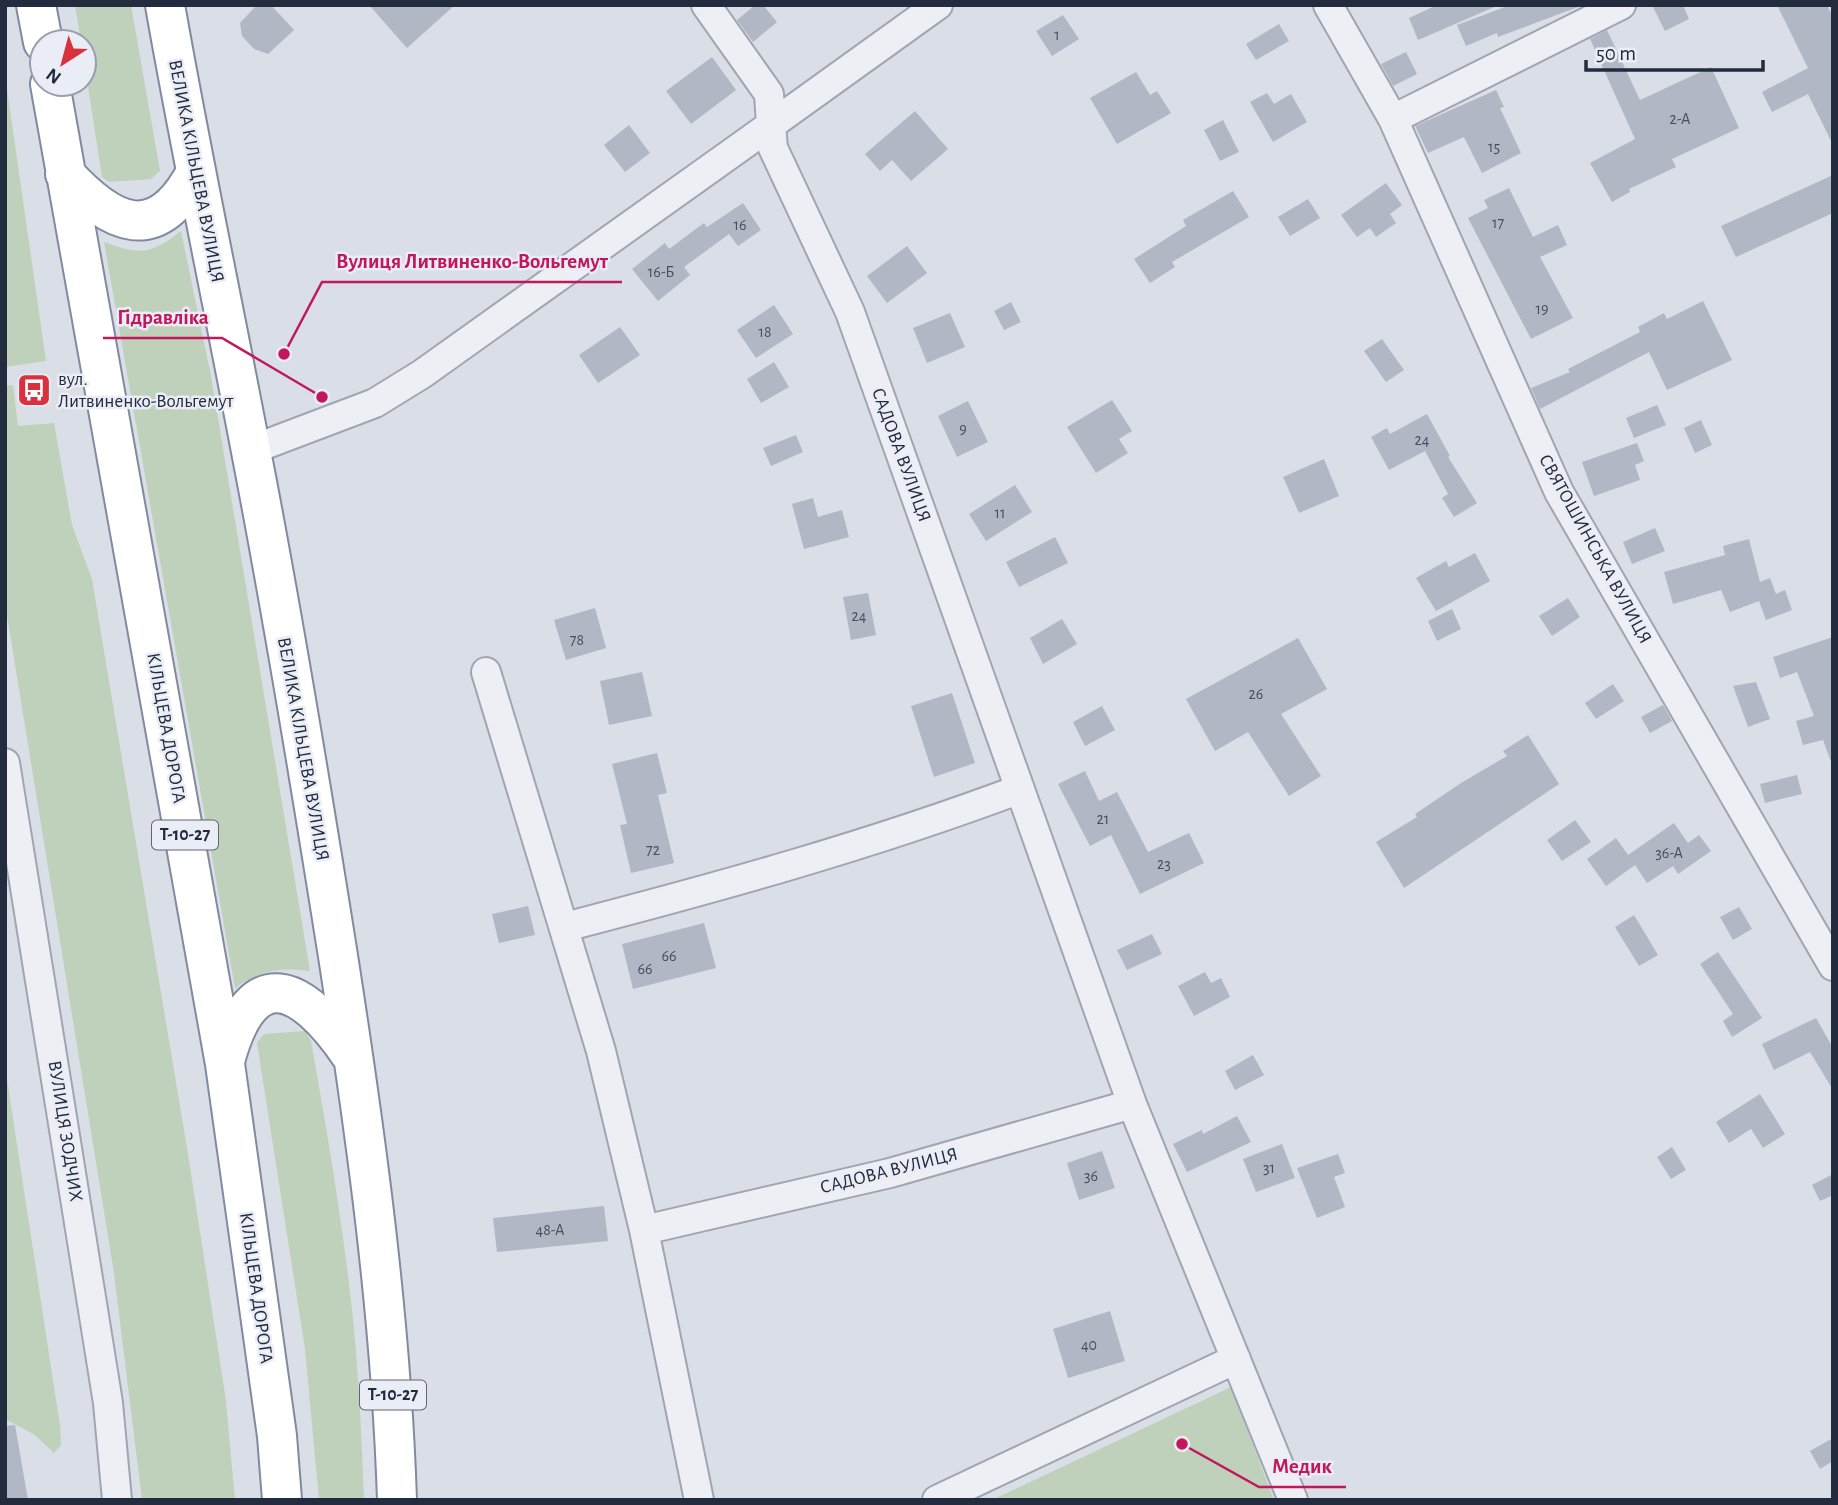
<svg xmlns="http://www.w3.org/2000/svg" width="1838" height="1505" viewBox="0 0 1838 1505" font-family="'Alegreya Sans',sans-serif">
	<rect width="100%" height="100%" fill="#dadee7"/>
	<path fill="#bfd1bb" d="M75,5h56l29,166 -9,8 -42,3 -7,-5 -18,-116v-19h-3z
		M5,75l41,286 -41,6z
		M181,231l30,145 99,595c-31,-4 -50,-1 -75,17l-131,-746c36,13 46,13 77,-11z
		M13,385l5,41 36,-3 18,102 20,54 96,575 38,247 9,99h-93l-28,-227 -109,-670v-217z
		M305,1031l6,10c18,102 36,206 45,310 4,49 6,99 8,149h-45l-14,-151 -48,-306 7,-9z
		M5,1066l55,360 1,19 -7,8 -19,-18 -30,-16z
		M1231,1387l43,113h-282z"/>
	<path fill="#b1b7c4" d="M257,5h14l23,25 -26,24 -14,-5 -12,-13 -2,-13z
		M369,5h86l-48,43z
		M755,5h8l14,17 -24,20 -16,-22z
		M1437,5h62l-81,35 -9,-22z
		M1510,5h67l1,2 -80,30 -1,-4 -31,13 -9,-21z
		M1652,5h31l6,14 -24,12z
		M1777,5h50l6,12v128l-25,-51 -36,18 -10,-20 46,-24z
		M1063,15l16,24 -27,17 -16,-25z
		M1279,24l10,17 -33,19 -10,-16z
		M1607,30l33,70 71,-33 28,61 -67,31 4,8 -47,22 1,3 -18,10 -22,-39 45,-24 -45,-100z
		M1406,52l11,22 -24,12 -12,-22z
		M712,57l24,33 -45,34 -25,-33z
		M1136,72l14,23 7,-4 14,22 -54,31 -27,-46z
		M1496,90l8,17 -4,1 21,45 -39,20 -18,-36 -36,16 -13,-27z
		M1267,93l7,11 17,-10 16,28 -34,20 -23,-40z
		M915,111l33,38 -37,32 -19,-21 -12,11 -15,-17z
		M1223,120l16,32 -19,9 -16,-31z
		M629,125l21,28 -25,19 -21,-27z
		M1833,175v38l-97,44 -15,-31z
		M1386,183l16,22 -12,9 6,9 -20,14 -6,-9 -13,9 -16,-22z
		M1509,188l24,49 25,-12 9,20 -27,12 33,61 -42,21 -63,-121 20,-10 -4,-8z
		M1233,191l16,26 -77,45 3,5 -25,16 -16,-24 52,-33 -3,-6z
		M1308,199l12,19 -30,18 -12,-19z
		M743,203l18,27 -23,16 -9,-12 -45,33 6,8 -32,26 -26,-32 33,-26 4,6 35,-26 3,4z
		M907,246l20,27 -40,30 -20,-27z
		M1703,301l29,59 -65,30 -18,-38 -109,57 -9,-21 39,-16 -2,-3 72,-37 -2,-5 26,-14 3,6z
		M1011,302l10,20 -17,8 -10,-19z
		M774,305l19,29 -37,24 -19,-28z
		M950,313l15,34 -38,16 -14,-35z
		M620,327l20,28 -42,28 -19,-28z
		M1382,339l22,31 -18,12 -22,-31z
		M774,362l15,25 -28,16 -14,-24z
		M1112,400l20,31 -13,8 9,14 -32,20 -29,-46z
		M968,401l20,41 -31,15 -19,-41z
		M1657,405l9,20 -32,13 -8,-20z
		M1427,414l23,42 -2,1 29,46 -23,14 -12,-19 6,-4 -23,-43 -36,19 -18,-33 16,-9 3,6z
		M1701,420l11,25 -17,8 -11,-25z
		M796,435l7,17 -32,14 -8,-18z
		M1637,443l7,18 -9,4 5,15 -46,16 -12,-34z
		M1324,459l15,37 -40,17 -16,-36z
		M1015,485l17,27 -46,29 -17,-27z
		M813,498l5,19 24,-7 7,27 -45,12 -12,-45z
		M1655,528l10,23 -33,13 -9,-22z
		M1055,537l13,26 -49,24 -13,-25z
		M1749,539l11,43 10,-4 6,16 9,-4 7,20 -26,10 -7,-19 -29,11 -9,-22 -48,14 -9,-32 61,-17 -2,-9z
		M1475,553l15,28 -54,30 -20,-33 30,-17 3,6z
		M868,593l8,42 -25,5 -8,-43z
		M1568,598l12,19 -28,19 -13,-20z
		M595,608l11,40 -40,12 -12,-40z
		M1452,609l9,20 -24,12 -9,-20z
		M1062,619l15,25 -34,20 -13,-26z
		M1833,637v124l-2,1 -8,-22 -20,5 -7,-24 18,-5 -17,-44 -17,6 -7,-21z
		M1298,638l29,51 -46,25 40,62 -32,20 -41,-64 -33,19 -29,-52z
		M642,672l10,44 -43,9 -9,-44z
		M1756,682l14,37 -22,8 -15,-41z
		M1613,684l11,17 -28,18 -11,-16z
		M952,693l23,70 -41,14 -23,-71z
		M1663,705l9,16 -22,12 -9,-16z
		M1102,706l13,24 -30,16 -12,-24z
		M1528,735l31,49 -155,104 -28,-46 41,-25 -2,-3 46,-31 46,-27 -4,-5z
		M657,753l10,40 -9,2 16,68 -43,10 -11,-48 7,-1 -15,-60z
		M1085,771l14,30 18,-9 31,60 41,-19 15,30 -64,31 -29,-59 -21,11 -32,-62z
		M1797,775l5,19 -37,9 -5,-19z
		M1575,820l16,22 -29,19 -15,-21z
		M1674,823l14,20 11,-8 12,16 -33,23 -5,-8 -26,17 -12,-18 -29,21 -19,-27 29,-21 12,17z
		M528,906l7,29 -36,8 -7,-29z
		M1739,907l13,22 -19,11 -13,-23z
		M1634,915l24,40 -19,11 -24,-39z
		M704,923l12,45 -83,21 -11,-45z
		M1152,934l10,20 -35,16 -10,-20z
		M1718,952l44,66 -30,19 -9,-16 10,-7 -33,-50z
		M1205,972l6,11 10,-5 9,19 -36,19 -16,-30z
		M1816,1018l17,30v42l-23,-38 -36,18 -12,-26z
		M1253,1055l11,20 -29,15 -10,-19z
		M1760,1094l25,40 -22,14 -12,-19 -22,14 -13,-21z
		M1237,1116l14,26 -64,30 -14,-28 29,-14 1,4z
		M1282,1144l13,34 -39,14 -13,-33z
		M1672,1147l14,23 -15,9 -14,-22z
		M1102,1151l13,37 -36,12 -12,-37z
		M1338,1154l7,19 -11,4 11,30 -28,11 -20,-50z
		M1833,1174v21l-13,6 -8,-16z
		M604,1206l4,35 -111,11 -4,-34z
		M1110,1311l15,50 -57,17 -15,-49z
		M15,1425l13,75h-23v-74z
		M1833,1438v23l-13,8 -10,-18z"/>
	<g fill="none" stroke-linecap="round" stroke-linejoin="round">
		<g stroke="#9fa5b1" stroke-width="32">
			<path id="street" d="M938,5l-167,120 2,23 77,164 282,792 161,396
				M1328,5l65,114 166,373 274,474
				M1393,119l228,-114
				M251,450l124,-47 47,-29 349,-249 -2,-31 -63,-89
				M486,672l115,379 43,179 55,270
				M5,763l103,640 9,97
				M565,927c154,-40 306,-82 455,-138
				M644,1230l246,-57 242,-69
				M937,1500l299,-141"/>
		</g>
		<g stroke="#818a9f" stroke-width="42">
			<path id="highway" d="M36,5l7,37
				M165,5c26,148 57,294 85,441 33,169 61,340 88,510 28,180 53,361 59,544
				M50,84l175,980 52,372 5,64
				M65,174c47,51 91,73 131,-2
				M225,1061c27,-101 77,-77 125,-7"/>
		</g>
		<use href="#street" stroke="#edeff5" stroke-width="28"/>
		<use href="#highway" stroke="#fff" stroke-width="38"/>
	</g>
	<defs>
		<g id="bus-square" transform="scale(1.75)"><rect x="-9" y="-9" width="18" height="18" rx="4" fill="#da313e" stroke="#eaedf5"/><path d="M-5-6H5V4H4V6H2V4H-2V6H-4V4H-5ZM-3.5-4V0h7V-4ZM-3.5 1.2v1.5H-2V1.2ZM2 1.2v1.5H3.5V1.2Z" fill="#fff"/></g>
	</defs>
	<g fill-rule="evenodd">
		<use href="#bus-square" x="34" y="390"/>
	</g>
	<g text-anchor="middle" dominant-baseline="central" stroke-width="5" stroke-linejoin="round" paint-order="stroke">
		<g font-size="16" fill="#464e60">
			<text x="1057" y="35">1</text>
			<text x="1680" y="119">2-А</text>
			<text x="1494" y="147">15</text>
			<text x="1498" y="223">17</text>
			<text x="740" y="225">16</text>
			<text x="661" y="272">16-Б</text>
			<text x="1542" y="309">19</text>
			<text x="765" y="332">18</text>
			<text x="963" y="429">9</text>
			<text x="1422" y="440">24</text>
			<text x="1000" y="513">11</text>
			<text x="859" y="616">24</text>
			<text x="577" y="640">78</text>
			<text x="1256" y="694">26</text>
			<text x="1103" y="819">21</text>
			<text x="653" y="850">72</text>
			<text x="1669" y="853">36-А</text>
			<text x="1164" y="864">23</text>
			<text x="669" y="956">66</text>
			<text x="645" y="969">66</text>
			<text x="1269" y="1168">31</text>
			<text x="1091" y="1176">36</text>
			<text x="550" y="1230">48-А</text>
			<text x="1089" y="1345">40</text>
		</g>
		<g fill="#eaedf5" stroke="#5f6575" stroke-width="2">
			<rect x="152" y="820.5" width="66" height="29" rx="5"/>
			<rect x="360" y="1380.5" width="66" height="29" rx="5"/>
		</g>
		<g font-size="18" font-weight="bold" fill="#232b3e">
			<text x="185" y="835">Т-10-27</text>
			<text x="393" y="1395">Т-10-27</text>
		</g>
		<g font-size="19" fill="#232b3e" stroke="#eaedf5">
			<text transform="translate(196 171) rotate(79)">ВЕЛИКА КІЛЬЦЕВА ВУЛИЦЯ</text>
			<text transform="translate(901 455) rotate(70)">САДОВА ВУЛИЦЯ</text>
			<text transform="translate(1595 549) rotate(61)">СВЯТОШИНСЬКА ВУЛИЦЯ</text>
			<text transform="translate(166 728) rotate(80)">КІЛЬЦЕВА ДОРОГА</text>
			<text transform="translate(303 749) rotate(80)">ВЕЛИКА КІЛЬЦЕВА ВУЛИЦЯ</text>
			<text transform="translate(65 1131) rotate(81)">ВУЛИЦЯ ЗОДЧИХ</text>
			<text transform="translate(889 1171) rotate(-14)">САДОВА ВУЛИЦЯ</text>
			<text transform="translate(256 1288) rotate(82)">КІЛЬЦЕВА ДОРОГА</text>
		</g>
		<g font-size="19" fill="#232b3e" stroke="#eaedf5" text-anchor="start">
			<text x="58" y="379">вул.<tspan x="58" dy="22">Литвиненко-Вольгемут</tspan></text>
		</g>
	</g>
	<path fill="none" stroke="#c2185b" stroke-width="2.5" d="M284 354L322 282H622M322 397L222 338H103M1182 1444L1259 1487H1346"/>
	<g fill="#c2185b" stroke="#eaedf5" stroke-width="2.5">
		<circle cx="284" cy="354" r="7"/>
		<circle cx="322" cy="397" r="7"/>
		<circle cx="1182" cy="1444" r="7"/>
	</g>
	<g font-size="21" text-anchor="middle" font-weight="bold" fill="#c2185b" stroke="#eaedf5" stroke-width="5" stroke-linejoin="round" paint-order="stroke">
		<text x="472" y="268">Вулиця Литвиненко-Вольгемут</text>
		<text x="163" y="324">Гідравліка</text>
		<text x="1302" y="1473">Медик</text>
	</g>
	<rect width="1838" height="1505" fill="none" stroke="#232b3e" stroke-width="14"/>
	<g transform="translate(63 63) rotate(216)"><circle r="33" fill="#eaedf5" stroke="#9a9fac" stroke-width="2"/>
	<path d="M0-5L12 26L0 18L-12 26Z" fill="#da313e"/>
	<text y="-10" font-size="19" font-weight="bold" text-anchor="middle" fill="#232b3e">N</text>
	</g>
	<path d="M1586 60v10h177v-10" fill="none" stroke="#232b3e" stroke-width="3.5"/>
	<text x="1596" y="60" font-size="21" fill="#232b3e" stroke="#eaedf5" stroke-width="5" paint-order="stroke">50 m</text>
</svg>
